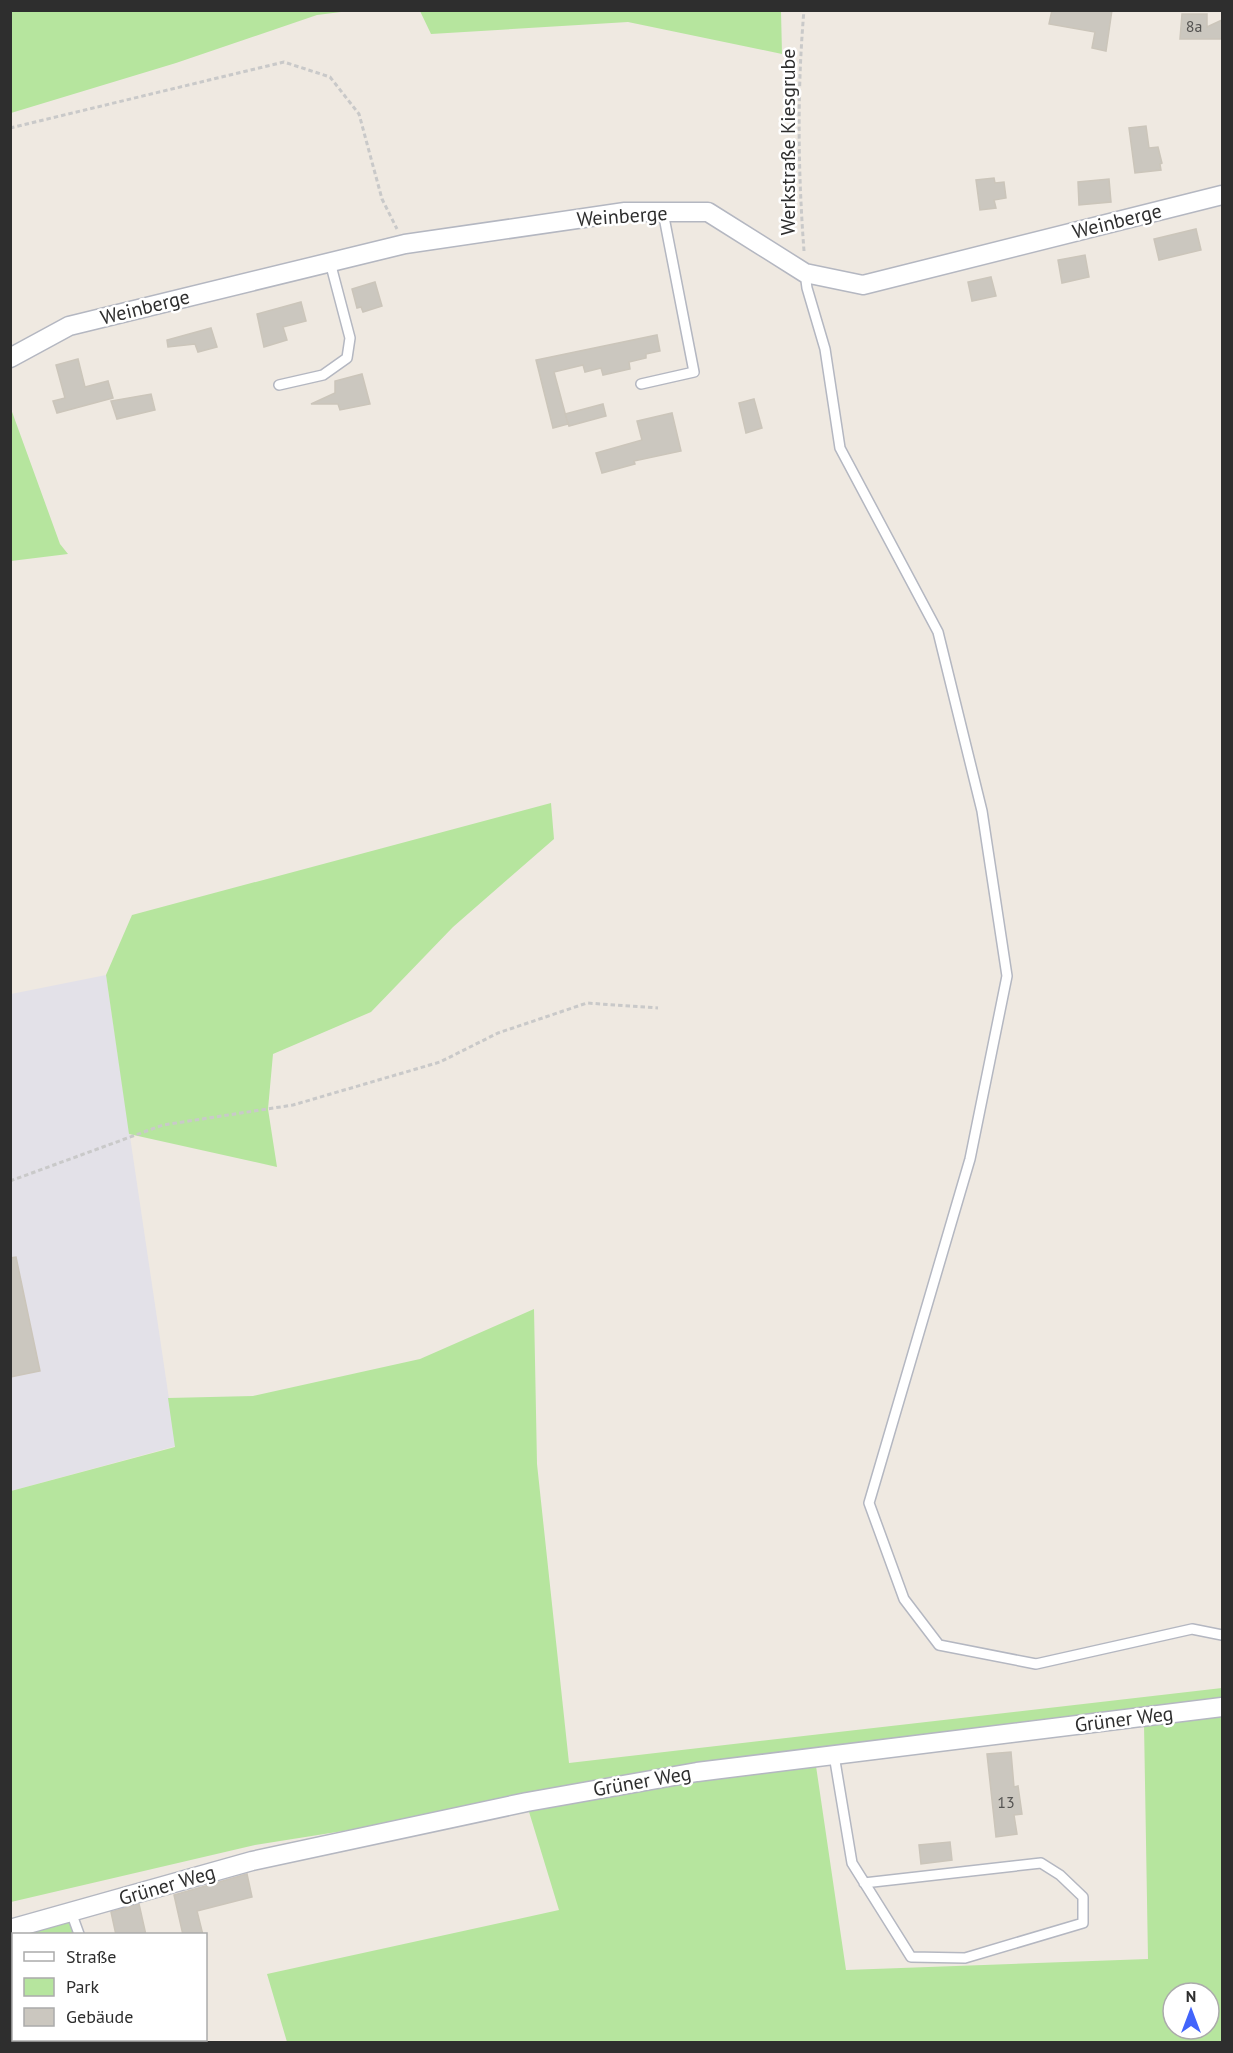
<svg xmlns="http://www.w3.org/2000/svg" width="1233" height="2053" viewBox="0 0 1233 2053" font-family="'PT Sans',sans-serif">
	<rect width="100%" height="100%" fill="#efe9e1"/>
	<path fill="#e3e1e8" d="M106,975l70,471 -165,45v-497z"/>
	<path fill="#b6e59e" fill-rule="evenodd" d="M10,11l1,-1 338,1 -32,4 -141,48 -165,50z
		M420,11h361l1,43 -154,-32 -197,12z
		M11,409l49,135 8,10 -57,7z
		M551,803l3,36 -101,88 -82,85 -98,42 -5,55 9,58 -148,-33 -23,-159 26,-60z
		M534,1309l3,155 32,299 653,-75v354h-935l-20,-68 292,-64 -33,-108 -271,43 -244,57v-411l164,-44 -7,-49 85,-2 167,-37zM1144,1724l4,235 -302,11 -30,-204zM1173,1993h36v36h-36z
		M71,1912l8,22h-65v106h98l1,2h-102v-108z"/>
	<path fill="#cbc7bf" stroke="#cbc5ba" stroke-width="1.5" d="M1052,10h60l-6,41 -14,-3 3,-16 -46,-8z
		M1182,14h25v13l15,-7v19h-42z
		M1146,126l3,22 9,-1 4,16 -2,1 1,6 -26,3 -6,-45z
		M994,178l1,5 9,-1 2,16 -12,2 2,8 -16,2 -4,-30z
		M1109,179l2,23 -32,3 -1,-23z
		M1196,229l5,21 -42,10 -5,-21z
		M1085,255l4,22 -27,6 -4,-23z
		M991,277l5,19 -24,5 -4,-19z
		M375,282l7,24 -19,6 -2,-5 -4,1 -5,-19z
		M301,302l5,19 -23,6 4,13 -23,7 -7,-33z
		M211,328l6,19 -19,5 -3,-8 -27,3 -1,-7z
		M657,335l3,16 -14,3v4l-17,4 1,7 -27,6 -2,-7 -16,4 -2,-7 -29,7 14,52 -15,4 -17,-68z
		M78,359l7,28 23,-6 5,17 -56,15 -4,-12 12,-3 -9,-33z
		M362,374l8,30 -30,6 -2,-6h-27l24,-11v-12z
		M151,394l4,16 -38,9 -6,-18z
		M754,399l8,29 -16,5 -7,-30z
		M603,404l3,12 -37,10 -4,-12z
		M672,413l9,38 -47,10 1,3 -33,9 -6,-20 46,-13 -5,-19z
		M16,1257l24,114 -30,6v-119z
		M1011,1752l3,35 4,-1 4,28 -8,1 3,19 -21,3 -9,-83z
		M950,1842l2,18 -31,4 -2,-19z
		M247,1874l5,23 -55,14 6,24h-20l-9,-40z
		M139,1904l7,31h-30l-5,-23z"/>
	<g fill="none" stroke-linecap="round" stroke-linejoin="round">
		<g stroke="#b4b7c1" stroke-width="12">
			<path id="lane" d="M805,273l2,15 18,61 15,99 98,184 44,179 25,165 -37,183 -101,344 35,96 35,46 97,19 156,-35 30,6
				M641,384l53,-12 -31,-160
				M279,385l44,-10 24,-17 3,-20 -20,-76
				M834,1755l18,108 59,94 54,1 118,-35v-26l-23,-22 -19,-12 -177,20
				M71,1912l8,22
				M112,2040l1,2"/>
		</g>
		<g stroke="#b4b7c1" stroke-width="21">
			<path id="street" d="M10,358l59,-32 336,-82 220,-32h83l97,61 58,12 359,-90
				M10,1929l242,-68 275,-59 170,-30 525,-65"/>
		</g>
		<path stroke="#c9c9c9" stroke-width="3" stroke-dasharray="4.5 3" stroke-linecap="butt" d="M10,128l274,-66 46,15 29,37 23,85 15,30
			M804,251c-6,-80 -7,-160 0,-241
			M10,1181l153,-56 130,-20 147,-43 58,-29 89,-30 71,5"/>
		<use href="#lane" stroke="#fff" stroke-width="9"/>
		<use href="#street" stroke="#fff" stroke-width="18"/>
	</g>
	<g text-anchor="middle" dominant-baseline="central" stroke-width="5" stroke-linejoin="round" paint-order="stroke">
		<g font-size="16" fill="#555452">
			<text x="1194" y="26">8a</text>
			<text x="1006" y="1802">13</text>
		</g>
		<g font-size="20" fill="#2e2e2e" stroke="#fff">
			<text transform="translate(788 142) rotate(-90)">Werkstraße Kiesgrube</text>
			<text transform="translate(622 216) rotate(-4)">Weinberge</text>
			<text transform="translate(1117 221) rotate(-14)">Weinberge</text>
			<text transform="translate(145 307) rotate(-14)">Weinberge</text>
			<text transform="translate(1124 1719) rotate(-7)">Grüner Weg</text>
			<text transform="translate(642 1781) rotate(-10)">Grüner Weg</text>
			<text transform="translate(167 1885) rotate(-16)">Grüner Weg</text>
		</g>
	</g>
	<rect width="1233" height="2053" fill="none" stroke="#2e2e2e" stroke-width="24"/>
	<rect x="12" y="1933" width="195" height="108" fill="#ffffff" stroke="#ababab" stroke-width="1.5"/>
	<rect x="24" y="1952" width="30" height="9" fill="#ffffff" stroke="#ababab" stroke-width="1.5"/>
	<text x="66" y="1963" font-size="18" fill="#2e2e2e">Straße</text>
	<rect x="24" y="1978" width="30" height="18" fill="#b6e59e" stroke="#ababab" stroke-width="1.5"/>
	<text x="66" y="1993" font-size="18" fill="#2e2e2e">Park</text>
	<rect x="24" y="2008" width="30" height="18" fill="#cbc7bf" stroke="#ababab" stroke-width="1.5"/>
	<text x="66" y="2023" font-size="18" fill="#2e2e2e">Gebäude</text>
	<g transform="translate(1191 2011)"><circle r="28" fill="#ffffff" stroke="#ababab" stroke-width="1.5"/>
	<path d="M0-4.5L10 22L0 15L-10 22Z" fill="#4264fb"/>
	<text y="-9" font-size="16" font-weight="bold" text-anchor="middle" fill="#2e2e2e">N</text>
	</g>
</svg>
